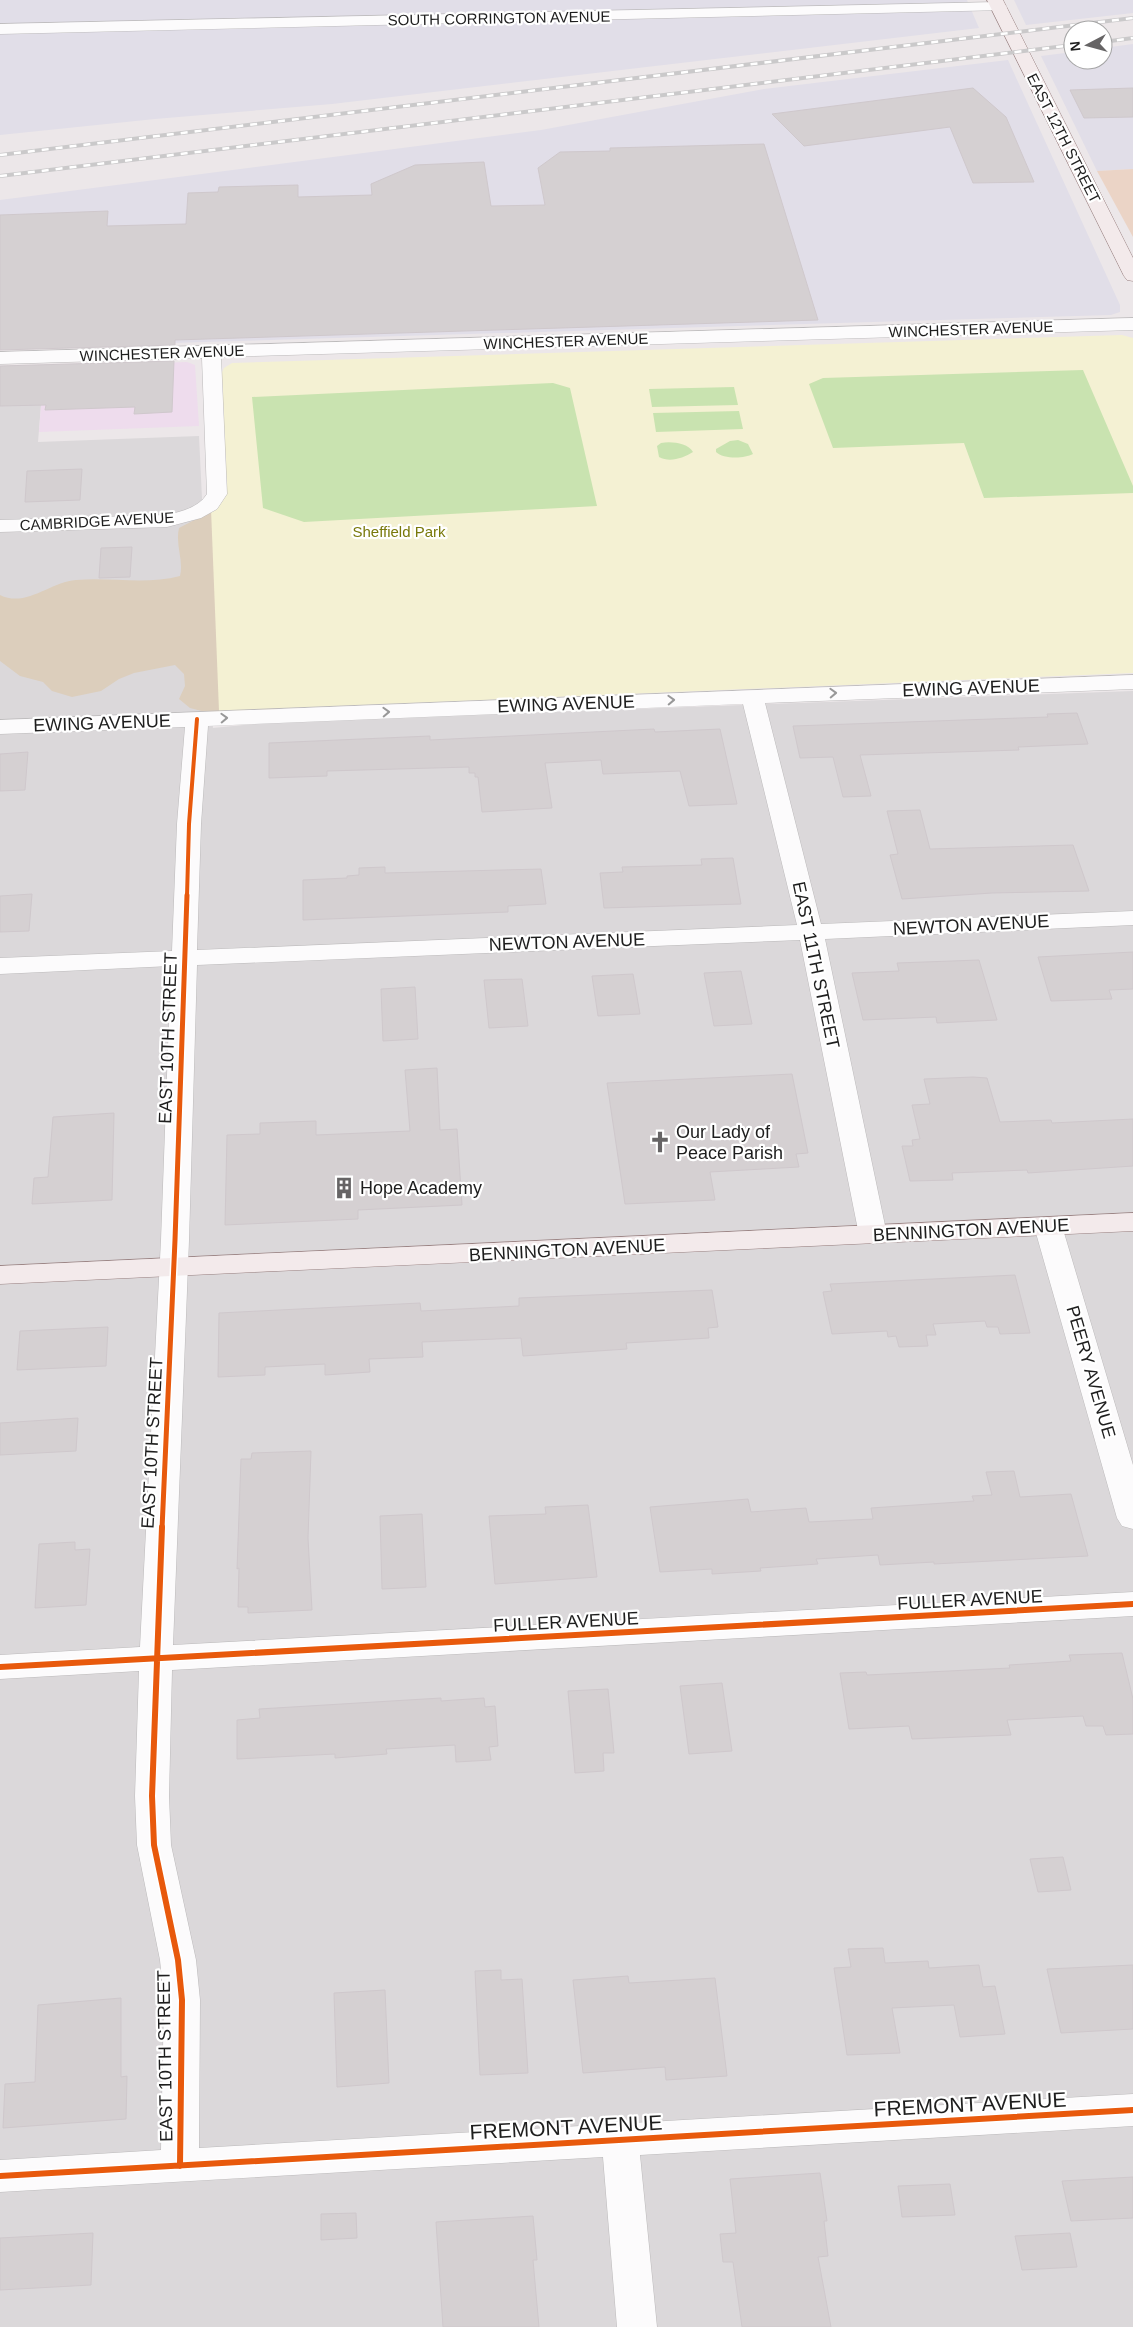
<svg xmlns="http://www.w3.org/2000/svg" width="1133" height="2327" viewBox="0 0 1133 2327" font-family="Arial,sans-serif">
	<rect width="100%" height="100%" fill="#ece7e9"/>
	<path fill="#dbd8da" d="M44,367l-6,75 161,-6 14,292 59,-6 861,-31v1636h-1133v-1959z"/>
	<path fill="#eedced" d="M187,362l8,3 4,61 -160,6 5,-65z"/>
	<path fill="#e1dee8" d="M0,0h967l12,28 -647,76 -177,15 -155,16z
		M1014,0h119v13l-107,12z
		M1133,44v125l-36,2 -56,-115 32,-4v8h30v-12z
		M1008,60l112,245v7l-9,3 -1111,33v-148l541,-70 223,-41z"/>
	<path fill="#ebd4c6" d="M1133,169v68l-36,-66z"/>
	<path fill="#dccebc" d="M221,506l68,198 -13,10h-63l-23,-6 -11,-9 6,-13 -1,-12 -9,-9 -41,8 -15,6 -18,12 -29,6 -20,-6 -9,-9 -23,-6 -20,-15v-66c26,13 50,-13 76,-15 35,-3 70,5 104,-4 4,-16 -5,-31 -1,-48z"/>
	<path fill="#f4f1d3" d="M1122,335l11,3v335l-914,38 -8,-202 9,-133 4,-8 8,-5z"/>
	<path fill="#c9e3b0" d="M1083,370l50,116v7l-149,5 -20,-55 -131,5 -24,-64 14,-6z
		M553,383l17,5 27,118 -293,16 -41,-14 -11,-111z
		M734,387l4,18 -86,2 -3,-18z
		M739,411l4,18 -87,3 -3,-19z
		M738,440l10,4 5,10c-9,5 -30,5 -37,-2v-3l14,-8z
		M661,443c10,-2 27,0 32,9 -10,6 -23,11 -34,5l-2,-11z"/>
	<path fill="#d5d0d2" stroke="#cfc8cc" d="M973,88l33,29 28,65 -61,1 -23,-56 -146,19 -32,-32z
		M1133,88v29l-49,1 -14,-28z
		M764,144l54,176 -643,20v5l-175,5v-135l108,-4 -1,15 79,-2 2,-31 30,-1 1,-5 79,-2v12l74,-2 -1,-11 44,-19 69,-3 7,44 54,-1 -7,-37 22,-16 50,-1v-3z
		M174,361l-2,51 -38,2 1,-7 -90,3 1,-5 -46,1v-40z
		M82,469l-2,31 -55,2 2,-31z
		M132,547l-2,30 -31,1 2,-30z
		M1077,713l11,31 -70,3 1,3 -159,5 11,41 -28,1 -10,-40 -33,1 -7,-32 255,-9 -1,-3z
		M654,729l1,3 65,-3 17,75 -48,2 -9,-35 -77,3 -2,-14 -56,3 7,45 -70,4 -4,-35h-3v-4h-6v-6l-142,4v5l-58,2v-35l161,-7v4z
		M28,752l-3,38 -25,1v-37z
		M920,810l10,39 143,-4 16,46 -97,2 -90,6 -12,-44 8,-1 -11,-43z
		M733,858l8,46 -137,4 -4,-35 23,-1 -1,-5 80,-2 -1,-6z
		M385,867v6l156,-4 5,35 -38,2v6l-205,8v-40l44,-2v-2l12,-1v-7z
		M32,894l-3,37 -29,1v-36z
		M1133,952v37l-24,1 3,9 -61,2 -13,-44z
		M979,960l18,60 -60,3 -1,-6 -73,3 -11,-47 47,-2 -2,-8z
		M741,971l11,53 -38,2 -10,-53z
		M633,974l7,40 -42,2 -6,-40z
		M522,979l6,47 -39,2 -5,-48z
		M415,987l3,52 -35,2 -2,-52z
		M437,1068l3,62 17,-1 5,76 -104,5v9l-133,6 2,-90 33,-1v-11l56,-2v14l94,-4 -5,-61z
		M792,1074l16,79 -12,1 3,13 -89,5 5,28 -90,4 -18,-121z
		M973,1077l14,1 13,44 51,-2 1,3 81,-4v47l-105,7 -1,-3 -75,3 1,7 -43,1 -8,-35h11l-1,-6 8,-1 -8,-34 18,-1 -6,-25z
		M114,1113l-2,87 -80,4 2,-26 14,-1 5,-60z
		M1015,1275l15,58 -30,1 -2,-7h-11l-2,-6 -52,3 3,11h-10l2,11 -29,1 -3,-11 -8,1 -1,-6 -55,3 -9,-42 9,-1 -2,-7z
		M712,1290l6,37 -10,1 1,10 -83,5 1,6 -104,7 -2,-18 -99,4 1,15 -54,2 1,13 -45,3v-11l-60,3v8l-47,2 1,-64 201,-10 1,8 98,-5v-8z
		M108,1327l-2,39 -89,4 3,-39z
		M78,1418l-2,33 -76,4v-32z
		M311,1451l-3,87 4,72 -64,3v-6h-10l1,-39 -2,1 4,-110h10l1,-6z
		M1014,1471l6,26 51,-3 17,62 -154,8v-2l-54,3 -2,-10 -62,4 2,5 -58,4 1,3 -49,3v-5l-52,3 -10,-65 98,-8 3,13 55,-4 3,14 64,-3 -2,-11 103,-7 -2,-5 20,-1 -6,-23z
		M588,1505l9,72 -102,7 -6,-68 57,-2 -1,-7z
		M422,1514l4,73 -44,2 -2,-73z
		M75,1542v8l15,-1 -4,56 -51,3 4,-64z
		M1122,1653l11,46v35l-27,1 -3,-9h-17l-3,-10 -76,4 4,15 -99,4 -3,-13 -60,3 -9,-56 26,-1 1,3 143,-7 -1,-3 62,-4 -2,-6z
		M722,1683l10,68 -43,3 -9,-68z
		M608,1689l6,64h-11l1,18 -29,2 -7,-82z
		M441,1698v3l43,-3 1,9 10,-1 3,40 -9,1 2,13 -35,2 -1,-17 -69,4 1,5 -52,4v-4l-98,5v-39l23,-2 -1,-9z
		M1063,1857l8,33 -33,2 -8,-33z
		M883,1948l2,15 43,-2 1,7 50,-3 4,22 12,-1 10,48 -45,3 -6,-32 -62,3 8,45 -53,2 -13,-87 17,-1 -3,-18z
		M1133,1965v64l-72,4 -14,-64z
		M501,1970v10l21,-1 6,94 -48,2 -5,-104z
		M628,1976l1,7 86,-5 12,98 -61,4 -1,-13 -82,6 -10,-93z
		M385,1990l4,93 -52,4 -3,-94z
		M121,1998v79l6,-1 -1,43 -123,9 2,-44 30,-2 3,-77z
		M820,2173l7,48h-3l4,35 -10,1 13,70h-89l-9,-65h-10l-3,-28 16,-1 -6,-54z
		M1133,2177v41l-62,3 -9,-40z
		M950,2184l5,31 -53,2 -4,-31z
		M356,2213l1,25 -36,2v-26z
		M533,2216l4,44h-4l6,67h-96l-7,-105z
		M93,2233l-2,52 -91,5v-52z
		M1070,2233l7,34 -55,3 -7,-34z"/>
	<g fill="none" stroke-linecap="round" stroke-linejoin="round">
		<g stroke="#bcbabb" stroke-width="1">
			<path id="street" d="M999,2l5,2 3,3 -3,3 -1004,24v-10z
				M1133,318v12l-912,27 6,137 -10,15 -16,9 -34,9 -167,5v-12l167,-5c15,-4 31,-7 40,-21l-5,-136 -202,6v-12z
				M1133,675v14l-368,14 56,221 312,-13v14l-308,14 62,296 -4,6 -10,3 -10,-3 -4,-6 -59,-295 -603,25 -8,275 -16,405 960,-53v24l-961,54 -3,126 2,49 25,115 4,40 -1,148 934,-54v32l-493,29 17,172h-40l-14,-170 -603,35v-32l161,-10 3,-150 -4,-40 -23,-115 -2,-49 4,-125 -139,8v-24l140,-8 21,-407 10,-274 -171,8v-16l172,-7 5,-127 8,-97 -185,7v-14zM743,704l54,221 -600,25 4,-126 7,-98z
				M1048,1217l10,3 4,6 71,239v64l-11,-3 -5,-8 -83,-292 4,-6z"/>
		</g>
		<g stroke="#977f7f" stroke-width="1">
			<path id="secondary" d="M987,0h16l130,258v23l-6,-1 -3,-4z
				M1133,1213v18l-1133,53v-18z"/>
		</g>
		<use href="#street" fill="#fcfbfc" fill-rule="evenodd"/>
		<use href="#secondary" fill="#f3eaeb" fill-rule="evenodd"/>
		<g stroke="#cac9ca" stroke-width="4">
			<path id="rail" d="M1103,42l30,-4
				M0,155l1133,-137
				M0,176l1073,-131"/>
		</g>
		<use href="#rail" stroke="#fff" stroke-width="2.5" stroke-dasharray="7" stroke-linecap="butt"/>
		<g stroke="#fff" stroke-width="6">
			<path id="cycleway-far2" d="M187,896l2,-72 8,-105"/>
		</g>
		<g stroke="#fff" stroke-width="8">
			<path id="cycleway-far1" d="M162,1529l13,-289 12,-345"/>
		</g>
		<g stroke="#fff" stroke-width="9">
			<path id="cycleway" d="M162,1527l-10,269 2,49 24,115 4,40 -2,166
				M0,1667l1133,-63
				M0,2176l1133,-66"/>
		</g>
		<use href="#cycleway-far2" stroke="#e8590c" stroke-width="4"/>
		<use href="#cycleway-far1" stroke="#e8590c" stroke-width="5"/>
		<use href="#cycleway" stroke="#e8590c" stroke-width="6"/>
	</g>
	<defs><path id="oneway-chevron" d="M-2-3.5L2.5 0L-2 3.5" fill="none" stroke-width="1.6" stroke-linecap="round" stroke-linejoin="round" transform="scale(1.25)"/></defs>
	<g stroke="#989898">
		<use href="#oneway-chevron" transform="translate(833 693) rotate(-2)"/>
		<use href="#oneway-chevron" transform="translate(671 700) rotate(-2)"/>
		<use href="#oneway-chevron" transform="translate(386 712) rotate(-2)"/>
		<use href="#oneway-chevron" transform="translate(224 718) rotate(-2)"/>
	</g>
	<defs>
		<g id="church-bare" transform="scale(1.725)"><path d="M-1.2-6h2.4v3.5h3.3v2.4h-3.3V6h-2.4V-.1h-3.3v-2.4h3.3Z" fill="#666465" stroke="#fff" stroke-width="2.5" paint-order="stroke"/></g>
		<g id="building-bare" transform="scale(1.725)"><path d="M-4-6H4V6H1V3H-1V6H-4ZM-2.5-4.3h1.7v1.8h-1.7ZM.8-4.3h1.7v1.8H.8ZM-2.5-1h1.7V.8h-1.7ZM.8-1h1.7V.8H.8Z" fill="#666465" stroke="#fff" stroke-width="2.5" paint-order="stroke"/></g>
	</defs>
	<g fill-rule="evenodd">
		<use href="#church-bare" x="660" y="1142"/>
		<use href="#building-bare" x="344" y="1188"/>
	</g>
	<g text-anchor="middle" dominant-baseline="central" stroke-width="4.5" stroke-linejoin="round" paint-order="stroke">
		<g font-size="15" fill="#1e1e1e" stroke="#fff">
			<text transform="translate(499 18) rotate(-1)">SOUTH CORRINGTON AVENUE</text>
			<text transform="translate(1064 138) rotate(63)">EAST 12TH STREET</text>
			<text transform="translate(971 329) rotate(-2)">WINCHESTER AVENUE</text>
			<text transform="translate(566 341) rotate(-2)">WINCHESTER AVENUE</text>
			<text transform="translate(162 353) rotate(-2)">WINCHESTER AVENUE</text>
			<text transform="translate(97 521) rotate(-3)">CAMBRIDGE AVENUE</text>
		</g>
		<g font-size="15" fill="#79790b" stroke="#fff">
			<text x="399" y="531">Sheffield Park</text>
		</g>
		<g font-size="18" fill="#1e1e1e" stroke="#fff">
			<text transform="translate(971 688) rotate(-2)">EWING AVENUE</text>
			<text transform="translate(566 704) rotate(-2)">EWING AVENUE</text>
			<text transform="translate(102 723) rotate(-2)">EWING AVENUE</text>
			<text transform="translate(971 925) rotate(-3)">NEWTON AVENUE</text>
			<text transform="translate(567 942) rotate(-2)">NEWTON AVENUE</text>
			<text transform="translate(816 965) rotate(78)">EAST 11TH STREET</text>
			<text transform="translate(168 1038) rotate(-88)">EAST 10TH STREET</text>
			<text transform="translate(971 1230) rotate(-3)">BENNINGTON AVENUE</text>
			<text transform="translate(567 1250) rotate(-3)">BENNINGTON AVENUE</text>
			<text transform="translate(1091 1372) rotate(74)">PEERY AVENUE</text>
			<text transform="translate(152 1443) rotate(-87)">EAST 10TH STREET</text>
			<text transform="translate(970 1600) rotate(-3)">FULLER AVENUE</text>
			<text transform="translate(566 1622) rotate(-3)">FULLER AVENUE</text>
			<text transform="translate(165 2056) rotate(-91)">EAST 10TH STREET</text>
		</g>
		<g font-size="18" fill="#1e1e1e" stroke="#fff" text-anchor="start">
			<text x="676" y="1132">Our Lady of<tspan x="676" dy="21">Peace Parish</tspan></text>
			<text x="360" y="1188">Hope Academy</text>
		</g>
		<g font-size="21" fill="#1e1e1e" stroke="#fff">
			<text transform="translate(970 2104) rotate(-3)">FREMONT AVENUE</text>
			<text transform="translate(566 2127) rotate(-3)">FREMONT AVENUE</text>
		</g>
	</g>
	<g transform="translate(1088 45) rotate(264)"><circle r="24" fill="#ffffff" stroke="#a5a5a5"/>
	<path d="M0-4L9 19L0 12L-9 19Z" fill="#666465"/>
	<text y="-8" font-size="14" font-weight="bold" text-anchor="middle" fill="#1e1e1e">N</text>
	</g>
</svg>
